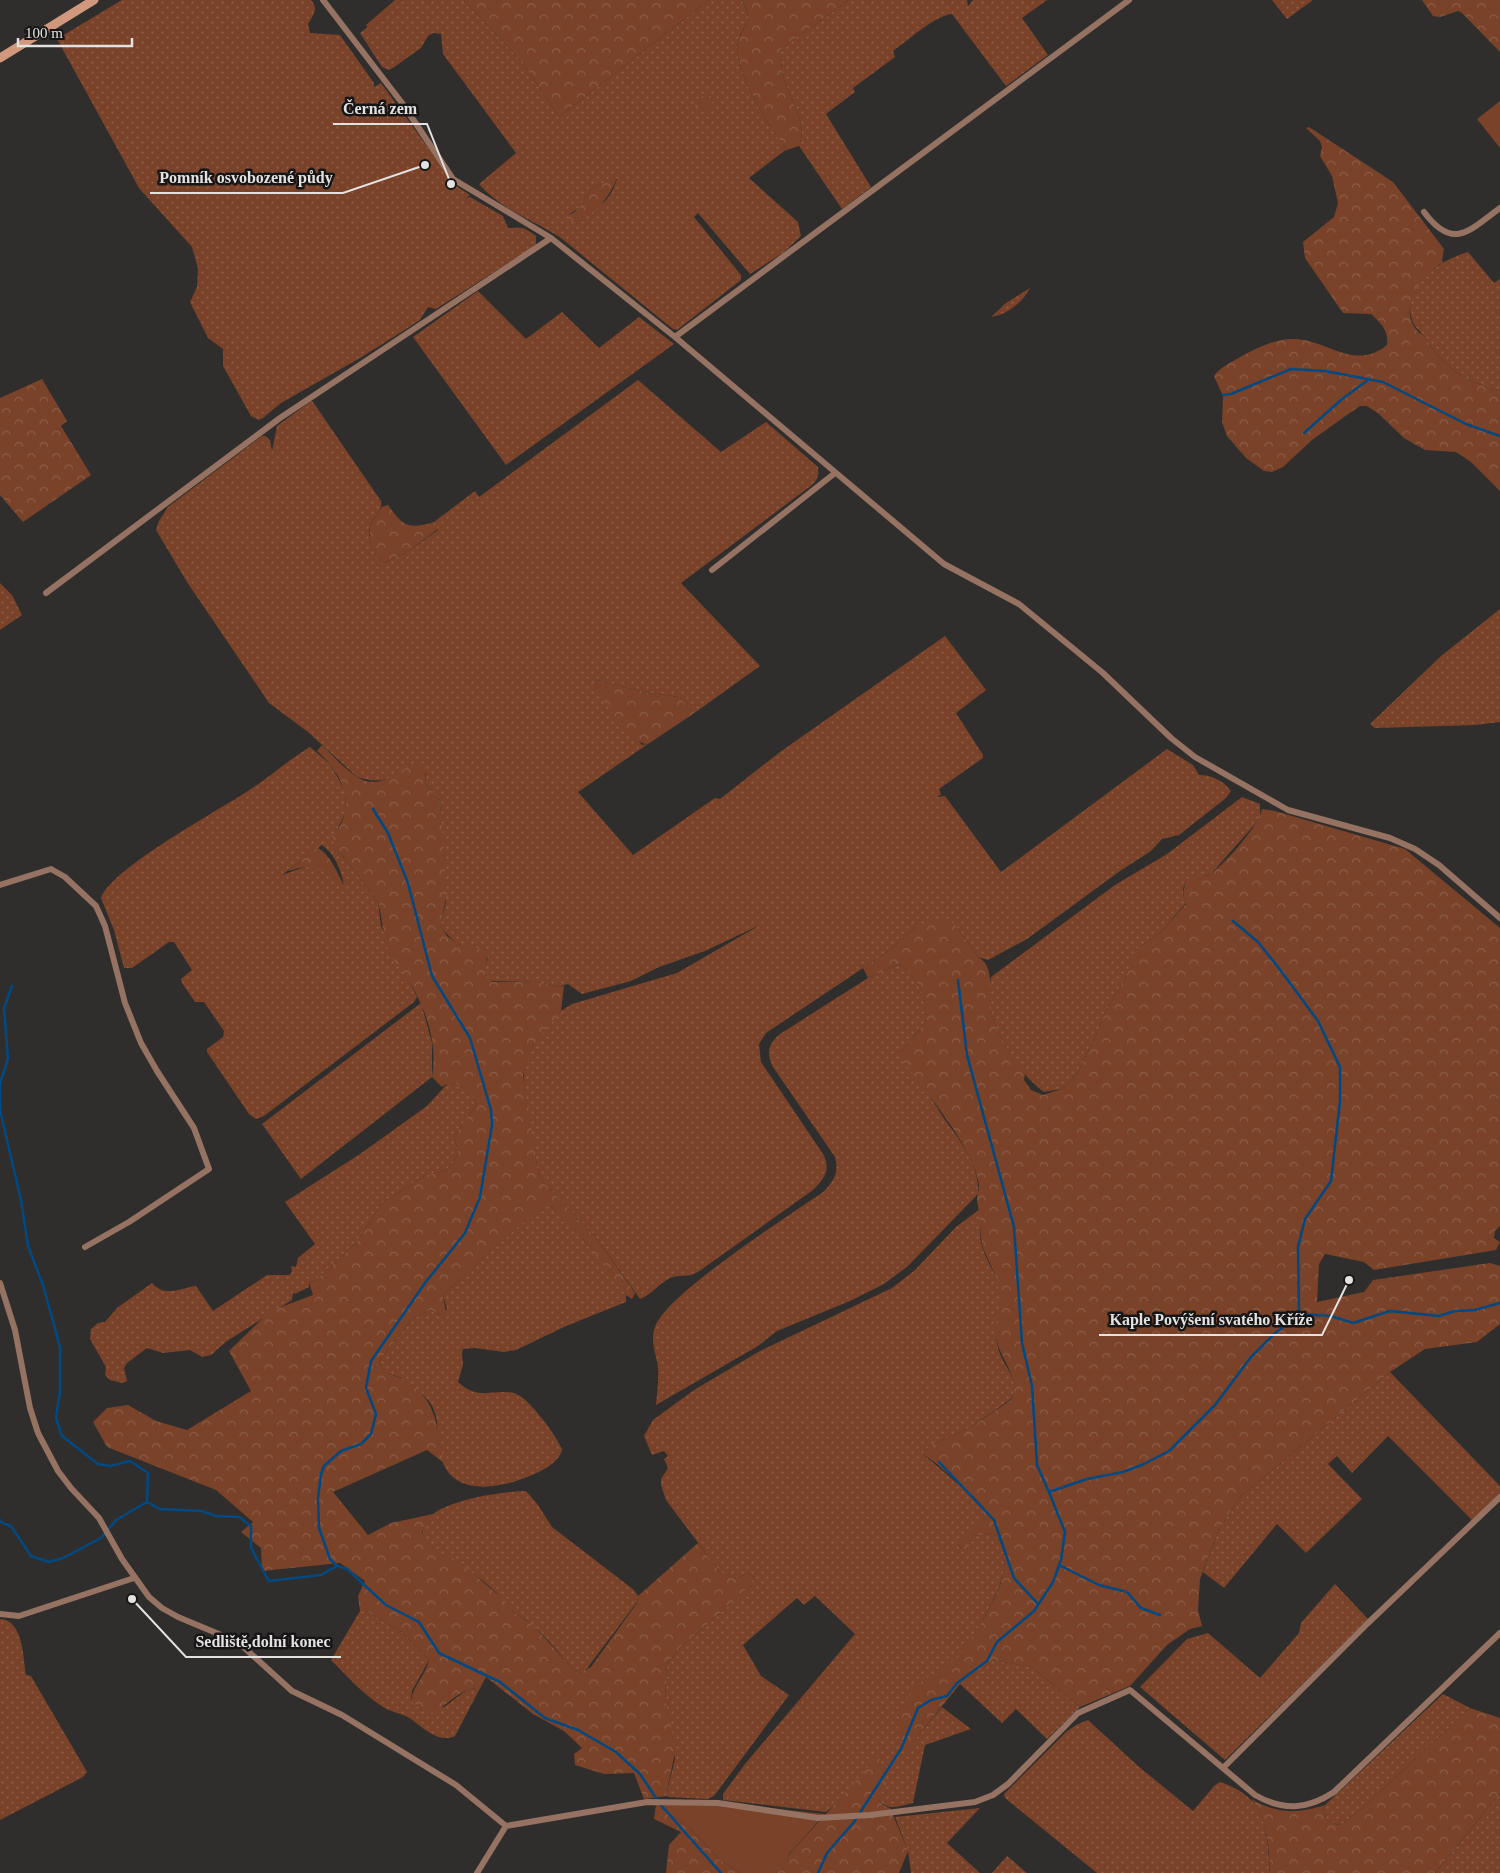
<svg xmlns="http://www.w3.org/2000/svg" width="1500" height="1873" viewBox="0 0 1500 1873" font-family="'Times New Roman',serif">
	<defs>
		<pattern id="grass-dots" width="8" height="8" patternUnits="userSpaceOnUse" patternTransform="scale(1.25)"><rect width="8" height="8" fill="#794229"/><path d="M2 2h.1M6 6h.1" fill="none" stroke="#8c5d48" stroke-width="1.8" stroke-linecap="round"/></pattern>
		<pattern id="forest-crowns" width="20" height="18" patternUnits="userSpaceOnUse" patternTransform="scale(1.25)"><rect width="20" height="18" fill="#794229"/><path d="M2 6a3 3 0 1 1 6 0M12 15a3 3 0 1 1 6 0" fill="none" stroke="#8c5d48"/></pattern>
	</defs>
	<rect width="100%" height="100%" fill="#302e2c"/>
	<path fill="url(#grass-dots)" fill-rule="evenodd" d="M122,0h189c8,9 2,15 -3,24l2,9 30,2 34,48v4l7,-4 75,103 14,9 -5,4 5,-2 33,19 5,12c17,0 13,-2 28,8v9l-100,64 -8,-2 -8,13 -17,11 -43,27 -79,45 -18,15 -4,2 -8,-4 -28,-50v-17l-15,-11 -18,-36 7,-15 1,-18 -6,-22 -53,-59 -82,-149z
		M403,0h61l58,62 37,55 150,-117h33c13,26 2,20 -4,42 -6,23 31,88 47,104l-1,5 -35,27 49,44 3,14 -18,17 -33,21 -52,-61 -4,4 47,58v5l-64,50 -4,-1 -112,-91c-27,-18 -61,-29 -82,-54l37,-31 -73,-99 -2,-20 -8,-1 -5,3 -7,12 -28,20 -4,2 -7,-3 -22,-34zM617,179c-8,27 -22,31 -48,35l10,-6 14,-21z
		M849,0h118l1,6 5,-6h74l-25,18 26,37 -42,31 -54,-72c-16,1 -45,27 -59,37l2,6 -42,31 2,4 -29,22 45,73 -29,22 -43,-63c8,-21 -5,-40 -12,-59 -6,-13 -6,-25 -6,-38z
		M1272,0h41l-26,19z
		M1468,252l26,31 6,-4v112c-26,-6 -48,-18 -65,-39 -4,-5 -7,-11 -11,-16 -4,-5 -8,-7 -11,-14 -15,-35 27,-62 55,-70z
		M1030,288c-7,14 -23,27 -39,29l15,-14z
		M478,291l48,48 36,-27 37,36 40,-31 35,27 -168,121 -93,-128z
		M638,380l83,72 45,-30 52,45c1,8 0,12 -6,18l-131,98 79,83 -67,48 -13,-17 -31,-4 -52,-13 -2,7 47,58 6,-1 -70,48 55,63 82,-57 5,1 60,-47 165,-116 41,54 -30,23 27,42v3l-44,31 2,5 -4,3 8,-1 56,76 166,-123 26,16 6,10c13,0 25,6 32,16l-5,7 -47,37 -17,4 -11,12 -31,20 -93,68 -39,21 -10,-3 -22,-31 -41,2 -28,24 -121,81 -7,11 2,18 62,92c8,16 2,24 -10,36l-115,82c-10,6 -18,2 -28,6 -11,5 -17,16 -30,21l-46,-64 -49,-51 -7,-12 -14,-81v-26l9,-20 8,-12 20,-22 11,-7 105,-31 83,-48 -55,26 -46,16 -28,14 -49,13 -14,-10 -10,3 -19,-5 -50,-1c-6,-6 -5,-16 -1,-23l-11,-10 -16,-2 -5,-3 -13,-13 -2,-7 5,-21 -6,-102 -15,-17 1,-11 -21,-3c-14,12 -32,15 -49,7l-48,-44 -39,-29 -82,-121 -31,-52 3,-9 9,-14 94,-71h3l5,4 2,11 5,-25 34,-25 2,1 68,99c2,12 -9,15 -11,25 -3,12 3,30 13,37l23,-10 32,-23 -4,-8 41,-31 4,6z
		M0,583l12,12 10,20 -22,15z
		M1500,609v113l-24,3 -101,3 -5,-4 71,-68z
		M310,747l20,17 15,27 1,21 -10,20v15l42,55 3,24 36,71 -3,5 -150,114 -8,3 -7,-5 -42,-62v-3l16,-12 1,-6 -20,-29h-9l-13,-19 -1,-4 11,-9 -18,-28h-5l-37,26h-8l-10,-38 -13,-32c11,-31 123,-90 153,-111 19,-13 36,-28 56,-40zM322,845c13,9 19,25 22,40l-26,-17 -8,-3 -28,10z
		M1242,797l18,7v12l-4,7 -45,51c-17,5 -35,5 -25,29l-26,30 -21,14 -4,7 -9,23 -21,36 -8,20 -20,41 -15,15 -18,3c-21,-14 -48,-56 -53,-81 -3,-11 -2,-23 0,-34l124,-92 52,-31z
		M900,964c20,17 25,29 27,56l-26,32c14,20 27,41 40,62 17,25 39,48 37,80l-70,72 -24,18 -34,17 -73,30 -19,15 -102,59c1,-12 3,-25 2,-38 -2,-14 -8,-26 -3,-40 12,-34 134,-111 168,-135 11,-11 16,-19 12,-35l-62,-90c-7,-14 -5,-23 7,-33l88,-56z
		M421,1003l11,40v34l-131,102 -39,-55z
		M448,1083c15,0 21,9 29,21l-23,32 4,16 -5,11 -8,8 -19,4 -44,28 -26,40 -40,37 -7,2v5l-14,7 -2,-2 -1,8 -65,41 -16,14 -9,2 -12,-7 -27,3 -16,-5 -20,15 -3,5 3,13 -5,2 -12,-3 -5,-5 1,-8 -16,-28 1,-10 7,-6 7,-1 12,-14 35,-25c12,15 29,5 44,3l17,25 54,-36h22l3,-3 -1,-6 5,1 2,-9 17,-14 -30,-42 75,-48 67,-48z
		M548,1205c13,5 72,75 78,89 0,2 0,6 0,8l-60,24 -50,24 -12,2 -29,-4 -12,1 -1,4 1,12 -5,17c20,19 35,7 56,11 15,4 42,43 48,56 -1,12 -20,22 -30,26 -26,12 -75,23 -89,-12 -7,-19 -1,-47 -15,-63 -7,-7 -18,-17 -27,-22 -5,-3 -12,-3 -17,-6l-5,-11 34,-43 17,-8 11,5 6,-6 -4,-14 93,-85 5,-4z
		M980,1209c1,12 -1,27 2,38 5,15 16,29 18,47 2,19 -8,37 -1,57 5,17 23,30 12,48l-40,28 -42,19 -6,8 61,52 -3,16 -21,17 -1,7 7,7 7,-17 19,-3 4,2c8,12 10,27 7,41 -3,14 -33,70 -44,81 -11,11 -24,19 -38,25l-14,72 9,-16 26,-31 29,22 -46,16 -12,58c-13,3 -25,9 -35,-4l-43,6 -9,7 -103,-12v-6l22,-30 110,-130 -40,-38 -11,9 -7,-7 -54,47 18,31 28,19 -75,101 -7,3 -38,-2 -3,-1 9,-37 -10,-60 2,-35 13,-16 72,-63 2,-8 -6,-4 -13,6 -15,-7 -54,-72 -5,-15v-6l7,-11 -4,-9 4,-3 -4,-5 -12,4 -8,-19 9,-16 41,-30 66,-39 132,-63 23,-18 41,-43z
		M1390,1372l110,114v8l-28,26 -84,-84 -36,37 -15,-17 -9,8 34,35 -56,54 -29,-29 -53,64 -21,-16 16,-43 21,-32z
		M526,1491l12,14 14,22 82,63 4,6 -1,6 -52,69 -5,2 -6,-3c-14,-15 -26,-32 -42,-45 -7,-7 -18,-11 -24,-19 -9,-11 -20,-22 -33,-31 -16,-12 -44,-19 -51,-38 -13,-35 82,-46 102,-46z
		M1335,1584l33,35 -143,141 -85,-73 47,-48 21,-6 52,45 39,-45 2,-10z
		M360,1611h6l36,21 27,28 -17,31 -1,9 11,10 22,-3 23,-17 7,-2 4,4 -23,44c-18,8 -33,-10 -47,-19 -8,-4 -17,-5 -25,-10 -20,-13 -36,-31 -52,-47z
		M0,1619c24,1 23,40 26,56l5,1 56,96 -4,5 -83,43z
		M993,1660l39,7 48,40 -33,32 -31,-30 -14,14 -42,-39z
		M1443,1694l27,14 -100,93 -26,22 -5,2 -11,-4 -5,-10 2,-6z
		M1088,1720l50,46 55,45 21,-25 6,-4c48,16 47,47 50,91h-173l-92,-75 -1,-4 62,-62 10,-7z
		M1500,1793v80h-65l1,-1z
		M980,1808l-33,35 33,30h-69l-3,-22 -13,-34z
		M1007,1856l20,17h-35z"/>
	<path fill="url(#forest-crowns)" d="M395,0h8l-35,28 -2,-3z
		M464,0h245l-150,117 -37,-55z
		M742,0h107l-68,49c0,13 0,25 6,38 7,19 20,38 12,59l-15,5 1,-5c-16,-16 -53,-81 -47,-104 6,-20 17,-19 4,-42z
		M1422,0h78v52l-38,-39 -4,-2 -18,6 -7,-1z
		M702,96h11l-1,11 -7,6 -8,-3 -3,-8z
		M1309,127l84,55 51,67 -2,11 1,2c-21,14 -47,44 -25,70 2,2 5,2 6,4 4,5 7,11 11,16 17,21 39,33 65,39v100l-29,-29 -15,-10 -31,-2 -21,-12 -25,-24 -12,-8h-7l-16,11 -32,23 -29,27 -11,5 -8,-1 -18,-13 -19,-22 -5,-14 1,-26 -9,-20c6,-9 18,-14 28,-20 16,-9 35,-18 54,-17 33,2 59,32 91,6 2,-14 -6,-22 -16,-31l-28,-1 -38,-55 -2,-16 31,-25 4,-14 -6,-27 -12,-20 2,-9 -2,-6 -14,-13z
		M617,178c-8,21 -25,42 -49,44l-2,-3 13,-11 14,-21z
		M42,379l25,42 -6,5 30,49 -68,47 -23,-27v-97z
		M388,505c15,21 20,25 46,17l4,7 -32,24 -23,10c-11,-7 -15,-24 -13,-36 1,-7 9,-14 12,-20z
		M597,680l52,13 31,4 13,17 -45,30c-18,1 -43,-42 -53,-57z
		M322,745c12,12 26,28 41,35 25,10 45,-22 61,-16l2,2 -1,17 15,17 7,93 -6,30 2,7 4,6 14,10h13l13,8 -2,21 7,7h47l19,5 6,-1 -3,25 -28,34 -10,30 15,97 7,12 49,51 41,58 -3,6 -6,-4 -39,-52 -35,-36 -11,-1 -98,89 3,18 -5,2 -11,-5 -17,8 -34,43 5,11c8,4 18,5 25,10 30,23 28,48 35,81l-17,-13 -94,42 35,43 23,-12 42,-9 -11,18 6,12 13,11 8,1 25,18 30,26 11,13 18,12 41,45 6,3 11,-6 46,-64 1,-7 60,-53 22,29 15,7 13,-6 6,4 -2,8 -72,63 -13,16 -2,35 11,49 -10,48 -22,3 -10,-26 -30,1 -29,-9 -1,-11 8,-6 -18,-17 -31,-17 -47,-37 -8,15 -4,-4c-16,3 -28,18 -42,26l-10,-4 -11,-9c2,-16 15,-26 18,-41l-27,-28 -36,-21h-6l-2,-15 7,-15 -25,-18 -78,8 -1,-23 -20,-16 12,-10 -37,-32 -109,-43 -14,-25 14,-14 21,-3 28,16 31,9 64,-39 -22,-40 36,-35 11,-7 37,-14 -4,-13 7,-2 40,-37 26,-40 44,-28 19,-4 8,-8 5,-11 -4,-16 23,-32c-8,-12 -20,-28 -35,-17l-10,-10c5,-29 -3,-59 -17,-85 -7,-13 -18,-25 -25,-39 -8,-17 -7,-33 -12,-51l-42,-55 -4,-11c27,-27 10,-64 -15,-85z
		M1262,809l13,2 130,38 95,79v298l-5,5 -1,7 6,4 -4,8 -122,20 -10,-8 -39,-8 -6,10 -2,38 47,-10 9,-12 117,-17 10,3v58l-23,18 -52,7 -35,23 -150,125 -21,32 -19,50 -2,31 4,16 -12,3 -23,16 -37,41 -50,21 -48,-40 -39,-7 -33,24 -44,54 -9,17 -10,-32c5,-14 11,-34 25,-42 13,-8 26,-13 37,-25 11,-11 42,-66 44,-80 3,-14 1,-29 -7,-41l-4,-2 -19,3 -7,18 -8,-10c6,-18 24,-12 26,-38l-47,-42 -14,-10 6,-8 42,-19 40,-27c12,-21 -13,-42 -15,-64 -2,-15 6,-29 3,-45 -2,-11 -6,-22 -11,-32 -2,-5 -5,-9 -6,-14 -2,-15 -2,-30 -5,-45 0,-5 2,-10 2,-15 -5,-38 -54,-93 -77,-126l-1,-7 26,-32c-2,-26 -7,-39 -27,-56l-32,14 -5,-10 24,-16 28,-24 14,-7 18,-3 9,8 22,31c18,10 10,35 13,52 3,23 21,46 34,65l-1,6 7,10 12,5 19,-6 15,-15 20,-41 8,-20 21,-36 8,-23 5,-7 21,-14 26,-29c-3,-8 -4,-15 1,-22 7,-9 17,-3 25,-9 14,-11 47,-47 50,-64z
		M317,848c13,5 20,25 27,37l-2,2c-23,-19 -24,-25 -54,-16z
		M1470,1708l30,10v75l-65,80h-165c-1,-25 -2,-54 -19,-74 27,15 45,15 74,6l-2,6 5,10 10,4 6,-2 26,-22z
		M878,1755l10,28 -10,16 5,6 7,3 18,43 -9,22h-123c9,-6 9,-14 16,-22 29,-32 58,-62 86,-96z
		M656,1805l33,22 31,33 20,13h-74l3,-28 12,-13 -27,-13z"/>
	<path fill="#794229" d="M1500,101v47l-23,-29z
		M659,1803h59l107,11 -36,40 -6,15 -7,4h-36l-20,-13 -31,-33 -33,-22z"/>
	<g fill="none" stroke-linecap="round" stroke-linejoin="round">
		<path stroke="#004982" stroke-width="2.5" d="M1223,395l8,-1 60,-25 34,2 58,11 83,42 34,12
			M1304,433l38,-34 26,-19
			M958,980l9,75 47,172 8,116 10,43 5,79 12,27
			M12,986l-8,22 4,51 -8,24v27l21,90 7,46 15,39 17,62v44l-4,27 6,18 36,28 12,2 20,-5 18,12 -1,29
			M1300,1314l31,2 22,7 37,-12 49,5 16,-5 20,-1 25,-7
			M939,1462l55,58 20,58 24,26
			M0,1520l2,3 9,3 20,30 18,6 14,-4 38,-20 15,-18 31,-18 13,7 42,2 14,5 23,1 12,9v22l18,33 52,-6 16,-9 10,3 39,36 33,17 20,31 61,29 45,36 33,12 38,22 24,22 20,30 61,69
			M1059,1565l40,20 28,7 14,16 19,7
			M337,1566l-7,-7 -11,-31 -1,-30 3,-24 3,-8 17,-15 20,-7 10,-10 5,-20 -10,-26 5,-27 54,-78 40,-50 15,-36 12,-72 -1,-15 -21,-72 -38,-62 -24,-93 -20,-50 -15,-24
			M818,1873l9,-20 27,-31 47,-73 17,-41 13,-8 16,-4 10,-13 30,-22 10,-19 37,-31 19,-29 8,-22 4,-28 -16,-40 38,-13 36,-7 21,-8 25,-13 46,-46 36,-48 23,-23 25,-19 -1,-68 7,-28 26,-38 9,-80v-34l-22,-46 -37,-50 -23,-29 -25,-21"/>
		<path stroke="#967262" stroke-width="6" d="M323,0l79,103 51,76 98,59 124,99 269,227 75,40 84,69 68,65 24,19 93,53 102,28 25,11 24,16 61,53
			M1424,212c29,39 45,19 76,-4
			M675,337l454,-337
			M712,570l123,-97
			M46,593l234,-175 271,-180
			M0,885l51,-16 14,8 31,29 9,20 20,77 16,40 16,28 37,57 15,41 -80,53 -44,25
			M0,1283l15,47 15,78 8,25 20,38 13,17 28,30 23,41 27,38 13,11 16,9 60,25 54,49 50,24 114,70 50,41
			M0,1614l19,2 115,-38
			M1223,1768l144,-144 133,-127
			M477,1873l29,-47 141,-24 71,1 100,15 52,-3 105,-13 18,-7 15,-11 70,-71 52,-23 125,105c28,16 52,15 79,-3l166,-159"/>
		<path stroke="#d1987e" stroke-width="9" d="M0,58l94,-58"/>
	</g>
	<path fill="none" stroke="#e4e2e1" stroke-width="2" d="M451 184L427 124H333M425 165L343 193H150M1349 1280L1322 1335H1099M132 1599L186 1657H341"/>
	<g fill="#e4e2e1" stroke="#171616" stroke-width="2">
		<circle cx="451" cy="184" r="5"/>
		<circle cx="425" cy="165" r="5"/>
		<circle cx="1349" cy="1280" r="5"/>
		<circle cx="132" cy="1599" r="5"/>
	</g>
	<g font-size="16" text-anchor="middle" font-weight="bold" fill="#e4e2e1" stroke="#171616" stroke-width="5" stroke-linejoin="round" paint-order="stroke">
		<text x="380" y="114">Černá zem</text>
		<text x="246" y="183">Pomník osvobozené půdy</text>
		<text x="1211" y="1325">Kaple Povýšení svatého Kříže</text>
		<text x="263" y="1647">Sedliště,dolní konec</text>
	</g>
	<path d="M18 38v8h114v-8" fill="none" stroke="#e4e2e1" stroke-width="2.5"/>
	<text x="25" y="38" font-size="15" fill="#e4e2e1" stroke="#171616" stroke-width="4" paint-order="stroke">100 m</text>
</svg>
